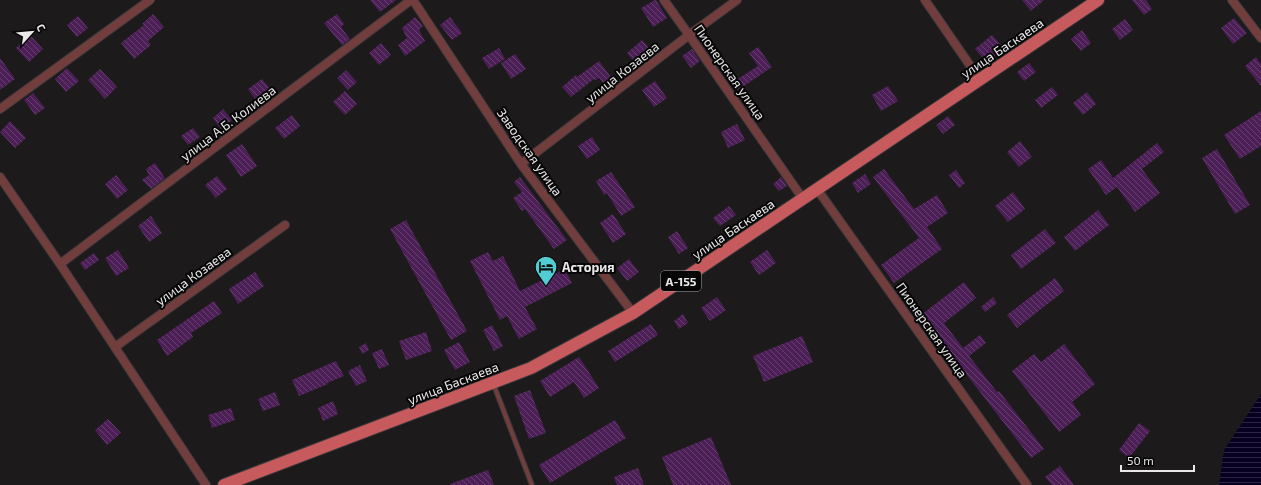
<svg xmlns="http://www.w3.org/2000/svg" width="1261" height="485" viewBox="0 0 1261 485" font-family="'Exo 2',sans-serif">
	<defs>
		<pattern id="water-rules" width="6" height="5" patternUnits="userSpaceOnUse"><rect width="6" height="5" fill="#070021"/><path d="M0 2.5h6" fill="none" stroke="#2b2541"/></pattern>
		<pattern id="building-back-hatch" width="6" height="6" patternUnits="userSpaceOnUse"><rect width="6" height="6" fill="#4c2056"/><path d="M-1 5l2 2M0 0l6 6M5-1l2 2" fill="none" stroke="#66406e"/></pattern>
	</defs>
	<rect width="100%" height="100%" fill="#1d1a1c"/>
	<path fill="url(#water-rules)" d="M1261,394v91h-42l5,-35z"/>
	<path fill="url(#building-back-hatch)" d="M370,0h26l-16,12z
		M655,0h1l11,18 -14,9 -12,-19z
		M1022,0h22l-13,11z
		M1132,0h14l6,9 -8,6z
		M153,14l11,13 -16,14 3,4 -17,14 -13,-16 23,-18 -2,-1z
		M337,14l7,10 -3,3 9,12 -8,6 -18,-22z
		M78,16l10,12 -11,9 -10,-12z
		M415,17l8,9 -4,4 6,11 -20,15 -7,-11 9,-7 -5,-10z
		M450,17l12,16 -10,7 -12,-15z
		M1234,18l13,15 -14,11 -12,-16z
		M1125,19l8,11 -13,10 -8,-11z
		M1082,30l9,13 -10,8 -10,-12z
		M30,35l13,14 -14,13 -13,-14z
		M992,35l12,13 -17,15 -12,-14z
		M642,40l11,12 -16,13 -10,-12z
		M381,43l10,12 -12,10 -10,-12z
		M758,47l14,20 -34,23 -5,-8 25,-16 -9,-13z
		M499,48l6,11 -16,10 -7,-11z
		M692,49l8,12 -9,7 -9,-12z
		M515,54l11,15 -15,10 -10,-16z
		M1256,57l5,7v22l-16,-20z
		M0,58l15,21 -15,11z
		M599,61l17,23 -8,6 -9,-12 -4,2 -1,-1 -23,18 -9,-10 14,-12 1,2z
		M1029,63l7,9 -12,9 -7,-9z
		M67,68l12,13 -13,11 -11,-13z
		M100,69l17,18 -12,12 -17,-19z
		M346,70l11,12 -9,8 -11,-12z
		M262,79l10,12 -15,11 -9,-13z
		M655,81l12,17 -13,9 -12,-17z
		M888,86l10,15 -17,10 -9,-16z
		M1052,87l6,8 -17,13 -6,-8z
		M345,91l12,13 -12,11 -12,-13z
		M1087,92l9,12 -13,11 -10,-12z
		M33,93l12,15 -10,7 -11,-15z
		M223,109l9,11 -11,9 -8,-11z
		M1261,111v35l-21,13 -16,-24z
		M292,115l8,11 -16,13 -9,-11z
		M948,116l7,9 -12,9 -7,-9z
		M10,121l16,17 -11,10 -15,-16z
		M737,124l8,16 -17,8 -7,-16z
		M193,128l7,9 -12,8 -7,-9z
		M592,137l8,13 -13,9 -9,-13z
		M1020,141l12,16 -13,10 -12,-15z
		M1157,143l7,9 -22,17 18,24 -25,19 -18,-25 -11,8 -18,-26 13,-9 12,18z
		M242,144l15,22 -16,11 -15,-22z
		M1217,149l33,56 -15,9 -33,-56z
		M155,163l10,15 -14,11 -9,-9 7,-5 -3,-6z
		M884,169l30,40 23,-14 11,18 -21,14 15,22 -48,34 -13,-18 38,-27 -46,-61z
		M956,170l9,13 -6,5 -10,-13z
		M611,172l24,35 -14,9 -14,-23 -3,2 -8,-14z
		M865,174l6,10 -13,9 -6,-10z
		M116,175l12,15 -11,9 -12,-15z
		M217,176l10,13 -11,9 -11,-13z
		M520,177l47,63 -13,9 -29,-40 -3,2 -9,-13 9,-6 -8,-10z
		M781,177l6,9 -8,5 -6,-7z
		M1013,192l12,17 -17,13 -13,-16z
		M729,206l7,9 -16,11 -7,-8z
		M1098,210l11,15 -34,26 -11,-14z
		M613,214l13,20 -13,9 -13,-20z
		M151,216l11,17 -13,9 -11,-16z
		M406,220l61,111 -16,9 -61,-111z
		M1045,229l11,14 -35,26 -10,-14z
		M677,231l11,17 -9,6 -11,-17z
		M118,250l11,18 -13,8 -11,-18z
		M767,250l9,13 -17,12 -9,-13z
		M488,252l5,9 10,-5 17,35 45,-22 7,14 -47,24 12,22 -18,10 -12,-23 -7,4 -30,-59z
		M94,253l5,7 -14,10 -5,-7z
		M629,259l10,13 -12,9 -10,-13z
		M255,272l9,14 -26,18 -9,-15z
		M1055,278l9,13 -47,37 -10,-13z
		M964,282l12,16 -32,25 19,25 17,-13 6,8 -17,13 28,36 2,-1 45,58 -13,9 -98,-127 -3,3 -13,-16z
		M717,297l9,13 -16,11 -9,-13z
		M993,297l4,6 -12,9 -4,-5z
		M214,301l8,12 -31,20 2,4 -26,19 -10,-16z
		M683,314l5,9 -9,6 -5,-8z
		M651,324l7,11 -43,27 -7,-11z
		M492,325l11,21 -9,5 -11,-21z
		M426,332l6,19 -26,9 -7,-19z
		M802,336l11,26 -49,20 -11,-26z
		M459,342l11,20 -15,8 -11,-20z
		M366,343l3,7 -7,4 -3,-7z
		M1064,344l31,40 -23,18 9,13 -22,17 -47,-61 22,-17 7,8z
		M382,349l7,16 -10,4 -7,-16z
		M579,357l20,31 -15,10 -10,-16 -24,15 -10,-16z
		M336,361l8,15 -17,7 1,1 -29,12 -7,-16z
		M360,365l7,16 -11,5 -8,-15z
		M530,390l16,43 -17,6 -15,-43z
		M275,392l5,13 -17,6 -5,-12z
		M333,401l5,13 -15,7 -5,-13z
		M231,408l4,12 -23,8 -4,-13z
		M108,419l13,14 -14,12 -12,-15z
		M615,420l11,18 -76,45 -11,-18z
		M1139,423l11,8 -21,27 -10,-8z
		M711,437l20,48h-58l-11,-28z
		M1060,466l14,19h-22l-7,-8z
		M638,468l6,17h-27l-3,-8z
		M488,470l6,15h-44v-1z"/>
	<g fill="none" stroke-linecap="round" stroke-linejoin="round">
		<g stroke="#3a3739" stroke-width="6">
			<path id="service" d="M493,383l39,102"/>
		</g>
		<g stroke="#3a3739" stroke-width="10">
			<path id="minor" d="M413,0l108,164 112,149
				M664,0l25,35 114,164
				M925,0l55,80
				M1232,0l29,38
				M0,109l150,-109
				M521,164l168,-129 48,-35
				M0,177l60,87 146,221
				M817,189l210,296
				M60,264l351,-264
				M115,347l170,-122"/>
		</g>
		<g stroke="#3a3739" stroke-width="14">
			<path id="primary" d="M224,485l307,-117 102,-55 465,-313"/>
		</g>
		<use href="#service" stroke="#713d3d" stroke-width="4"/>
		<use href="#minor" stroke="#713d3d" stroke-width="8"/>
		<use href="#primary" stroke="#c65a5d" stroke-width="12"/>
	</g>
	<defs>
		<g id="hotel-pin" transform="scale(1.15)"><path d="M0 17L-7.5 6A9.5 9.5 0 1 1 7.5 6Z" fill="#51ccd2" stroke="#070606"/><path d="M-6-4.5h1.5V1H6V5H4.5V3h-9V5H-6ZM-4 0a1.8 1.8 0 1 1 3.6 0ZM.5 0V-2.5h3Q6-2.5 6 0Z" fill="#111"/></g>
	</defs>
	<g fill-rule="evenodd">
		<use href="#hotel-pin" x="546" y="267"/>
	</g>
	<g text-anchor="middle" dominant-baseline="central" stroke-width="4" stroke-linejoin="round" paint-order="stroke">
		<rect fill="#070606" stroke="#a6a4a5" stroke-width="1" x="661" y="271" width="40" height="20" rx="3"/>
		<g font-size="12" font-weight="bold" fill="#eae8e9">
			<text x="681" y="281">А-155</text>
		</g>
		<g font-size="13" fill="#eae8e9" stroke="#070606">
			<text transform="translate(1002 48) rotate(-34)">улица Баскаева</text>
			<text transform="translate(622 72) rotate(-38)">улица Козаева</text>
			<text transform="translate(730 72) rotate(55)">Пионерская улица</text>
			<text transform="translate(228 123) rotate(-37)">улица А.Б. Колиева</text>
			<text transform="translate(530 152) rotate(55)">Заводская улица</text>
			<text transform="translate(733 229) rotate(-34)">улица Баскаева</text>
			<text transform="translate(193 276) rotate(-36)">улица Козаева</text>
			<text transform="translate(932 330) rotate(55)">Пионерская улица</text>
			<text transform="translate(453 383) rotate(-21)">улица Баскаева</text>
		</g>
		<g font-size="13" font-weight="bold" fill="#eae8e9" stroke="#070606" text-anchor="start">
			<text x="562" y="267">Астория</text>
		</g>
	</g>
	<g transform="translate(32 32) rotate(63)" stroke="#070606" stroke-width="3" paint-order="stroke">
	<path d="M0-3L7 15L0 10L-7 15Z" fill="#eae8e9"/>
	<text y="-6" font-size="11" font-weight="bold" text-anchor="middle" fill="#eae8e9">С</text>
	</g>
	<path d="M1121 465v6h73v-6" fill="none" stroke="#eae8e9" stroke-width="2"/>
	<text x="1127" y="465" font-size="12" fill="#eae8e9" stroke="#070606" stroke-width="3" paint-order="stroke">50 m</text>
</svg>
